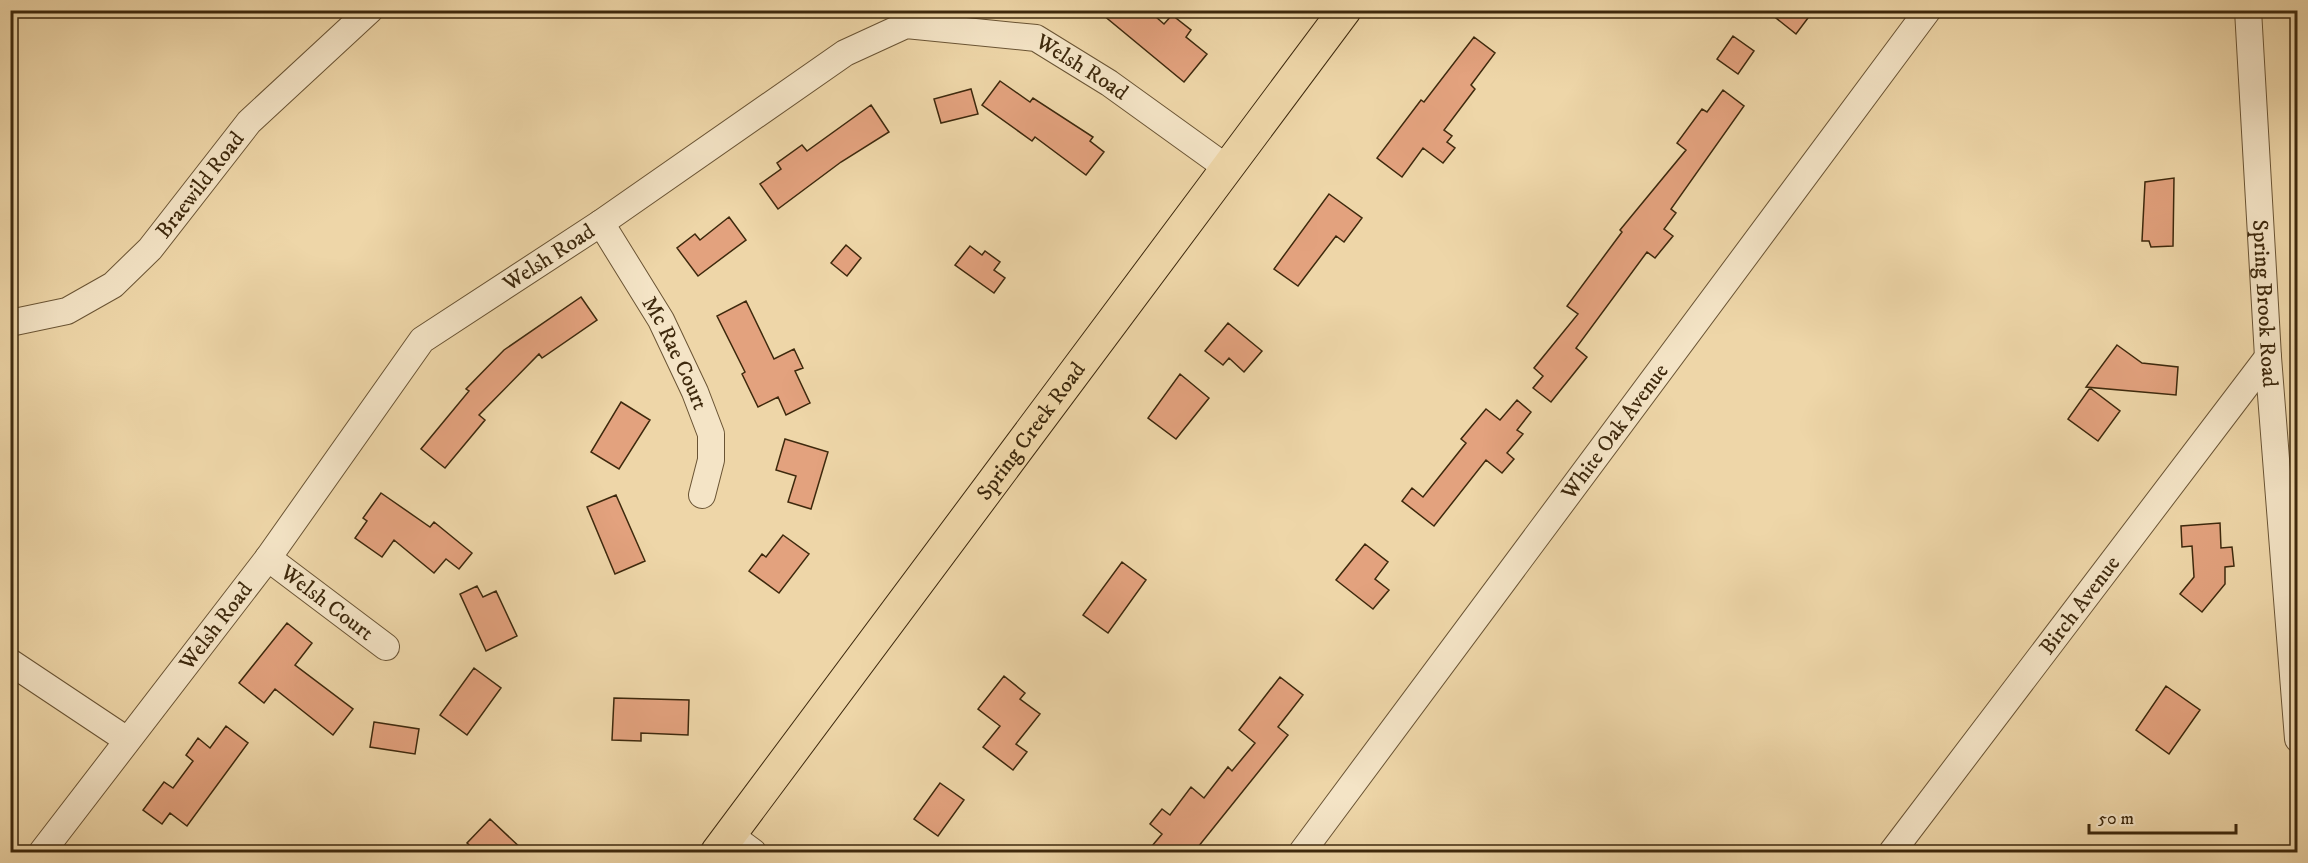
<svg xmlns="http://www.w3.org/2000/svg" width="2308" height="863" viewBox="0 0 2308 863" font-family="'IM FELL DW Pica',serif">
	<rect width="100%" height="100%" fill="#eed6a8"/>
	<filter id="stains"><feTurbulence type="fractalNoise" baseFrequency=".00333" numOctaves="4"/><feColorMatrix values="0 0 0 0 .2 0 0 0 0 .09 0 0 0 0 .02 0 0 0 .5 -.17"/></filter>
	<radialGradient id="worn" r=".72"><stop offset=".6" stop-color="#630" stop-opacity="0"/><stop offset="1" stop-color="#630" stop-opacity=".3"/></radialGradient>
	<path fill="#e3a27e" stroke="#3e290d" stroke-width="1.5" d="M1097,10h51l16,14 8,-9 19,15 -5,7 21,17 -23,28z
		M1766,10h48l-18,24z
		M1733,36l21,15 -16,23 -21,-15z
		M1474,37l21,16 -24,32 4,4 -31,41 8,6 -5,6 8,6 -12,15 -20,-15 -21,29 -25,-19 44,-58 3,2z
		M1000,81l30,21 3,-4 60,39 -3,4 14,11 -18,23 -51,-38 -3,4 -50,-36z
		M971,89l7,25 -37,9 -7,-24z
		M1723,90l21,16 -73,103 5,4 -12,16 9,7 -18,22 -8,-6 -71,96 11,9 -36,45 -18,-14 10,-12 -9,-8 44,-54 -11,-8 55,-74 -2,-2 66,-80 -9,-7 25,-34 5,3z
		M871,105l18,27 -48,30 -63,47 -18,-25 21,-15 -4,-6 25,-18 5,6z
		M2174,178l-1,68 -22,1 -2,-6h-7l3,-59z
		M1329,194l33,24 -18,24 -8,-6 -38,50 -24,-17z
		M729,217l17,23 -48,36 -21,-28 18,-14 5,6z
		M846,245l15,13 -14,18 -16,-13z
		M970,246l12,9 3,-4 15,11 -6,8 11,8 -11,15 -39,-28z
		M581,297l16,23 -55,38 -3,-4 -60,61 6,5 -40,48 -24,-19 48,-58 -3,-2 38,-39z
		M746,301l28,58 20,-10 9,19 -8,3 15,32 -24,12 -8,-18 -20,10 -16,-33 3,-2 -28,-56z
		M1228,323l34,28 -18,21 -15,-14 -6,7 -18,-14z
		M2117,345l25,18 36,4 -2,28 -90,-8z
		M1180,374l29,24 -33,41 -28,-21z
		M2090,388l30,23 -22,30 -30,-22z
		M1517,400l14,12 -14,18 6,4 -16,19 7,6 -12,14 -16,-13 -52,66 -32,-25 10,-13 11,9 43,-54 -5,-4 25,-30 14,11z
		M621,402l29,18 -31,49 -28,-17z
		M785,439l43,13 -17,57 -23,-7 8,-26 -20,-6z
		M381,493l49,34 4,-5 38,31 -13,16 -13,-10 -12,14 -40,-33 -12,17 -27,-19 12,-17 -4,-3z
		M616,495l29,66 -30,13 -28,-67z
		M2220,523l1,25 11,-1 2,19 -9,1v17l-23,28 -22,-18 14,-17 -2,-31 -10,1 -1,-21z
		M783,535l26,19 -30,39 -30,-22 13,-17 4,3z
		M1365,544l23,18 -13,17 14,11 -16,19 -37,-29z
		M1122,562l24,18 -38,53 -25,-18z
		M477,586l6,11 13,-6 21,45 -31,15 -26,-57z
		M287,623l25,20 -17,22 58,44 -20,26 -58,-46 -11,14 -25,-20z
		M474,668l27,20 -34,47 -27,-20z
		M1004,676l21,17 -5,6 20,15 -24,30 11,8 -14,18 -30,-23 17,-21 -22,-17z
		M1280,677l23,18 -25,32 10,8 -94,117h-47l15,-18 -12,-10 12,-15 8,6 21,-28 13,11 24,-31 4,4 23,-28 -16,-13z
		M2166,686l34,24 -31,44 -33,-24z
		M614,698l75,2 -1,35 -47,-2v8l-29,-1z
		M374,722l45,7 -4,25 -45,-7z
		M226,726l22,17 -61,83 -17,-13 -8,11 -19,-14 21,-28 9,6 20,-27 -7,-6 12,-17 12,10z
		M940,783l24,17 -26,36 -24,-17z
		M490,819l35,33h-48l-10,-9z"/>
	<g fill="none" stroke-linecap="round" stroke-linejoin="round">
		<g stroke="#6a5434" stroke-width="28">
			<g id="minor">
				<path id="s1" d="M2248,10l20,347 30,382"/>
				<path id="s2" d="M601,223l60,97 34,72 16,42v26l-9,35"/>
				<path id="s3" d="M10,323l57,-12 46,-26 37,-36 99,-127 121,-112"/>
				<path id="s4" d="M268,558l118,89"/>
				<path d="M10,662l117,78"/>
				<path d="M730,835l23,17"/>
				<path id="s5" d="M42,852l226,-294 154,-218 179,-117 244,-170 61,-28 130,13 73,45 118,85"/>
				<path id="s6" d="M1302,852l626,-842"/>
				<path id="s7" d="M1892,852l376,-495"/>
			</g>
		</g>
		<g stroke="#3e290d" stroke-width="34">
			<g id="major">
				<path id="s8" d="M717,852l628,-842"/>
			</g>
		</g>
		<use href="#minor" stroke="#f4e4c6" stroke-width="26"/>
		<use href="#major" stroke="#eed6a8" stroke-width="32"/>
	</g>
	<g text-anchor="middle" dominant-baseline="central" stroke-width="4.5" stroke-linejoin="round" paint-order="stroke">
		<g font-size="22" fill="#3e290d" stroke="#f4e4c6">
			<text stroke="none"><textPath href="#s5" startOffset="1401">Welsh Road</textPath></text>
			<text stroke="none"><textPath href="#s3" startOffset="244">Braewild Road</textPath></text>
			<text stroke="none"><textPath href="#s5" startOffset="789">Welsh Road</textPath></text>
			<text stroke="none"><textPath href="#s1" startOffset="294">Spring Brook Road</textPath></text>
			<text stroke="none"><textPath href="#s2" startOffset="150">Mc Rae Court</textPath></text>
			<text stroke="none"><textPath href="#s8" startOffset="525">Spring Creek Road</textPath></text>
			<text stroke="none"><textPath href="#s6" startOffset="524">White Oak Avenue</textPath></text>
			<text stroke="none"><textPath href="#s4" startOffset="74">Welsh Court</textPath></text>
			<text stroke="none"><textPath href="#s7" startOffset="310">Birch Avenue</textPath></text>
			<text stroke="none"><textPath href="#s5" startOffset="285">Welsh Road</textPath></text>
		</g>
	</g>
	<rect width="2308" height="863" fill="none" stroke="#eed6a8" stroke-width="36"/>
	<rect x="12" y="12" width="2284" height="839" fill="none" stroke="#3e290d" stroke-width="3"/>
	<rect x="18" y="18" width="2272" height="827" fill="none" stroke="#3e290d" stroke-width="1.5"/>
	<path d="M2089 824v9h147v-9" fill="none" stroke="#3e290d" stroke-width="3"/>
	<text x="2098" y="824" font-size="18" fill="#3e290d" stroke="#f4e4c6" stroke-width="4.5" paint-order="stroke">50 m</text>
	<rect width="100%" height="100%" filter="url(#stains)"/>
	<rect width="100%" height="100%" fill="url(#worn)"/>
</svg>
